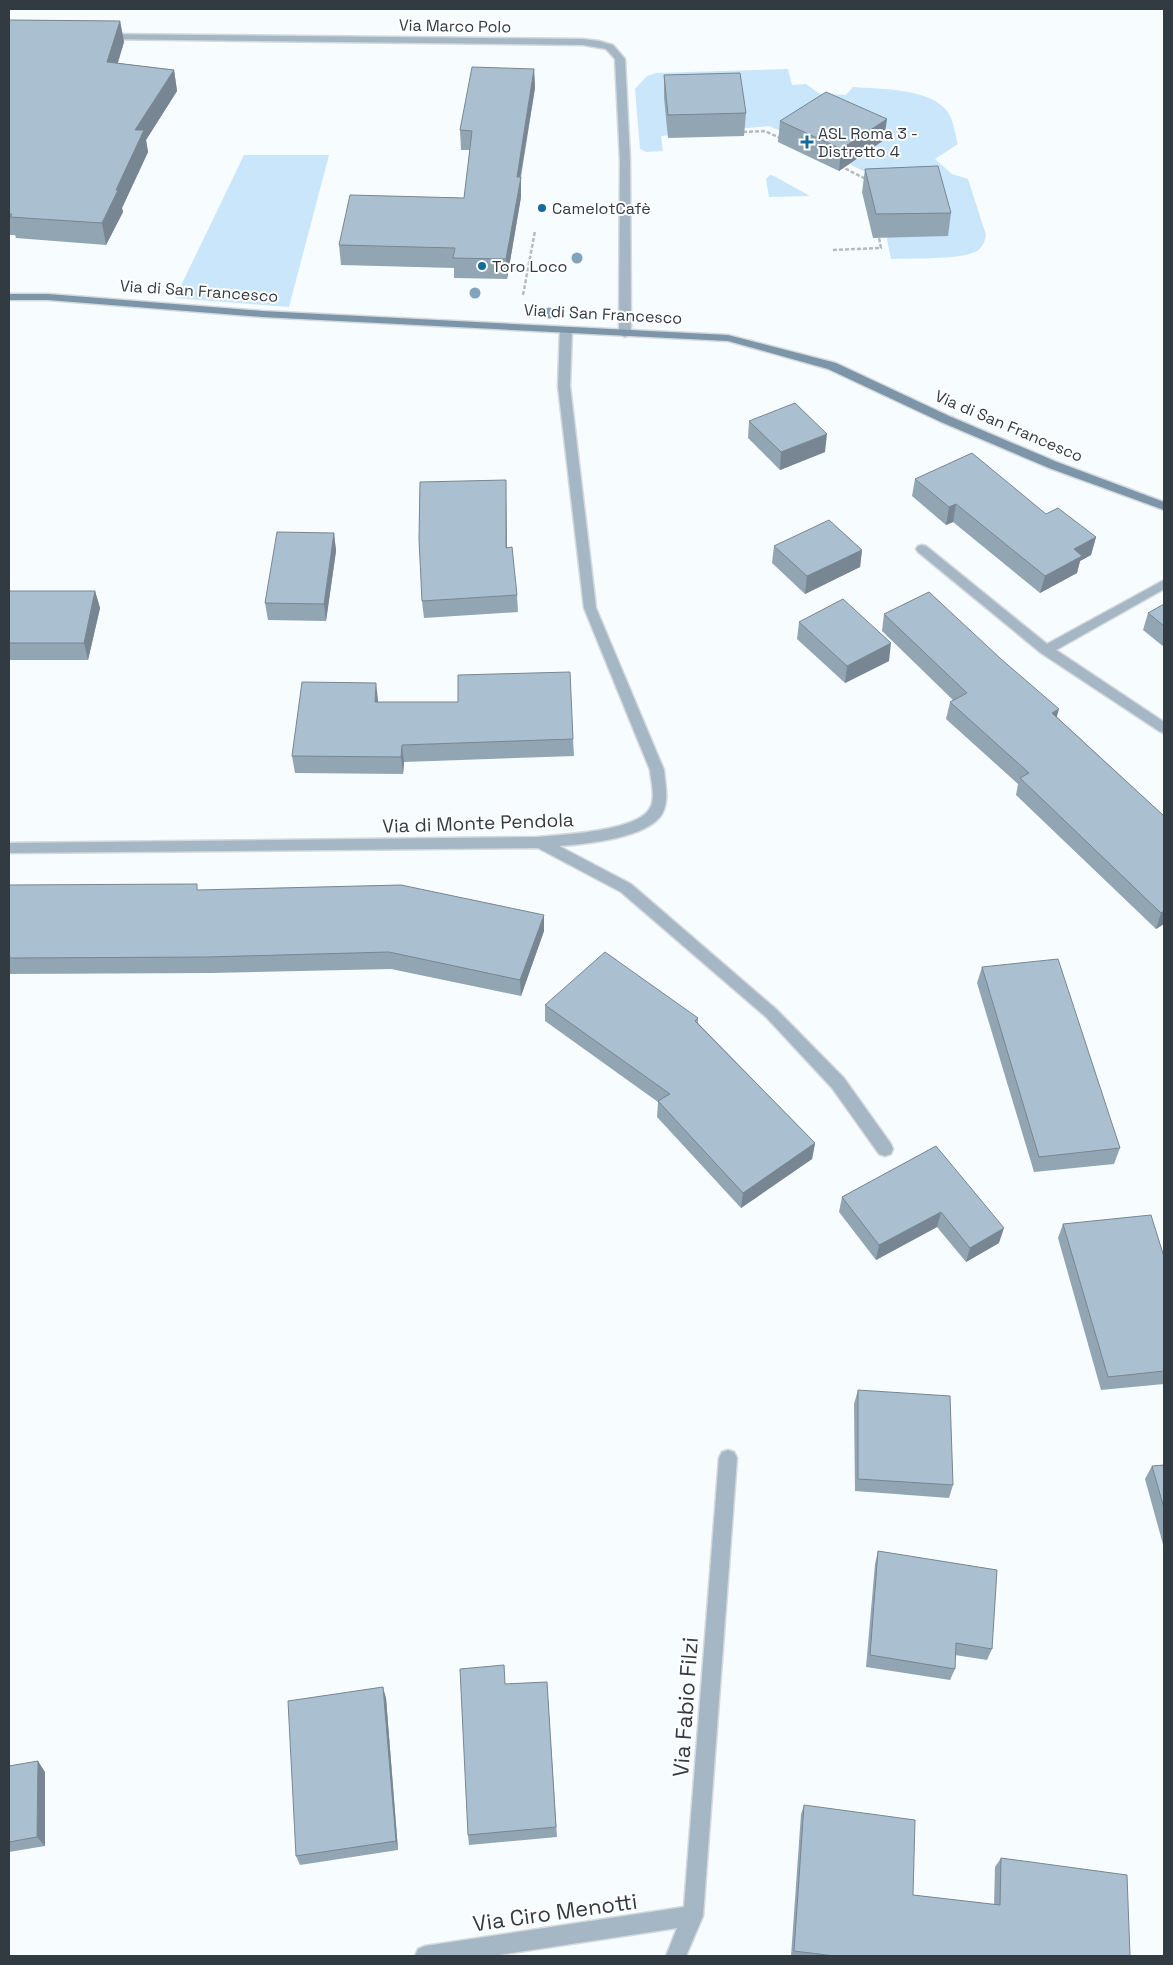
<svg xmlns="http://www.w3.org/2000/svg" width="1173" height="1965" viewBox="0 0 1173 1965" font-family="'Space Grotesk',sans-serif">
	<rect width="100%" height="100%" fill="#f7fcff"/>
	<path fill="#cae6fb" d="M788,69l4,16 14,-1 14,10 26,1 7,-8c26,2 81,1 96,27 5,8 6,21 9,30l-23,15 17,15 16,5 18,56c-1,6 -3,12 -9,16 -15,9 -66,7 -86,8l-17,-83 -25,-12 35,-24 -95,-5 -20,-9 -108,10 2,15 -17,1 -6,-3 -5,-60 12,-13 9,-3z
		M244,155h85l-40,152 -114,-9z
		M770,175l4,1 36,20 -41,1 -3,-18z"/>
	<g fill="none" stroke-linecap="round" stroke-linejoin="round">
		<g stroke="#d4d9dd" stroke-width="3">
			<path id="lane" d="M922,545l4,1 121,98 117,-64v9l-108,61 108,72v11l-5,-2 -118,-78 -123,-101 -2,-3 2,-3z"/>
		</g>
		<g stroke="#d4d9dd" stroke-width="3">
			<path id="street" d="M103,34l480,5 16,2 14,4 12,14 5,101 1,174 -6,3 -6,-3 1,-174 -5,-101 -9,-10 -23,-4 -483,-6 -2,-2z
				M566,327l6,3 -2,56 26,222 68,162c1,14 5,29 -1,42 -12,26 -78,32 -104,34l72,38 145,125 68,69 47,66 2,5 -2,5 -6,2 -6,-2 -47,-66 -66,-71 -145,-125 -83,-44 -529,5v-10l528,-6c24,-2 102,-6 113,-29 6,-10 1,-27 0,-38l-66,-162 -26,-222 2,-56z
				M728,1450l6,2 3,6 -34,458 -17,40h-20l11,-28 -185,28h-77l3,-7 7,-3 259,-39 35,-449 3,-6z"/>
		</g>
		<g stroke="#d4d9dd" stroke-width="3">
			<path id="secondary" d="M9,294h39l214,17 466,24 108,28 113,53 108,46 107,40v8l-115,-42 -108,-46 -113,-53 -100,-28 -466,-24 -214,-17h-39z"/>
		</g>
		<path stroke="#b5bbc0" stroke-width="2.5" stroke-dasharray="4 2" stroke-linecap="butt" d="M743,132l22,-1 17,8
			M840,166l26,13
			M833,250l48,-2 -3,-15
			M523,295l12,-64"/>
		<use href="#lane" fill="#a5b7c4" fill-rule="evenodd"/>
		<use href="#street" fill="#a5b7c4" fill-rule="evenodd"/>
		<use href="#secondary" fill="#7c95a8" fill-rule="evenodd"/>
	</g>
	<g fill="#7fa4bb">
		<circle cx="577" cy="258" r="5.5"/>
		<circle cx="475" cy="293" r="5.5"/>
		<circle cx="549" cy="313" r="5.5"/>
	</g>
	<path fill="#92a5b3" d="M9,20l111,1 4,21 -6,21 56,7 3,21 -31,49 2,12 -26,56 1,4 -17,33 -90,-7 -1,-3h-6z
		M534,69l1,19 -14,89v20l-14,82 -53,-1v-10l-113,-3 -2,-20 125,-47 6,-48h-9l-1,-20z
		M664,75l82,38 -2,23 -76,2 -4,-40z
		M780,121l104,19 -45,31 -61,-29z
		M865,169l86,44 -3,23 -75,2 -11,-46z
		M749,421l76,31 -45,18 -32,-32z
		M915,479l131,35 50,23 -5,18 -11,6 -3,12 -37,20 -87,-71 -7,3 -34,-29z
		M506,480l1,67 10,48 1,17 -94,6 -2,-17z
		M334,533l2,18 -10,70 -58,-1 -3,-17z
		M774,546l88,4 -2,17 -55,27 -33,-31z
		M9,591h86l5,17 -12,52h-79z
		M1164,604v43l-21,-17 5,-17z
		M884,614l173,103 107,99v108l-8,5 -140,-134 2,-11 -72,-65 4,-17 3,-2 -71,-69z
		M799,622l90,39 -44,22 -48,-44z
		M378,700v2l195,37 1,17 -170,6 -1,12 -108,-1 -3,-17z
		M9,885l190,5 345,41 -23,65 -130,-27 -180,4 -202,1z
		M982,967l138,181 -6,16 -80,8 -57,-189z
		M545,1005l153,13v5l117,120 -3,16 -71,49 -84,-91 1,-15 -113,-81z
		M936,1146l63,97 -33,19 -29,-35 -61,33 -37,-48 3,-15z
		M1063,1224l101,33v127l-63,6 -43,-152z
		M858,1390l95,95 -4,13 -94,-7 -1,-87z
		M1164,1465v83l-19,-69 7,-13z
		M878,1551l114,98 -5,11 -32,-5v14l-5,11 -84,-13 9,-103z
		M547,1682l10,155 -88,8 -1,-10 38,-151z
		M386,1698l12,152 -98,15 -4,-9z
		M9,1766l36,6v74l-36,6z
		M804,1805l109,90 81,10 1,-38 6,-9 129,98h-339l10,-142z"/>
	<path fill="#778692" d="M120,21l4,21 -13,41 -4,-21z
		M534,69l1,19 -16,96 2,-7v20l-14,82 -1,-20 11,-82z
		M174,70l3,21 -31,49 2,12 -26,56 1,4 -17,33 -4,-22 14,-33 19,-60z
		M887,119l-3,21 -45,31 2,-22z
		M827,434l-2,18 -45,18 1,-18z
		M506,480v17l1,68 -1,-17z
		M956,504l-3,18 -7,3 3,-18z
		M334,533l2,18 -10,70 -2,-17z
		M1096,537l-5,18 -11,6 -3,12 -37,20 5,-17 29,-27z
		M862,550l-2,17 -55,27 2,-18z
		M95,591l5,17 -12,52 -4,-17z
		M891,643l-2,18 -44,22 2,-17z
		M376,683l2,17 -1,19 -2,-17z
		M1059,709l-5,18 -2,-14z
		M402,745l2,17 -1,12 -2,-17z
		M1164,911v13l-8,5 5,-16z
		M544,915v16l-23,65 -1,-16z
		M815,1143l-3,16 -71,49 2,-15z
		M941,1212l-4,15 -61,33 3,-15z
		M1004,1228l-5,15 -33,19 4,-14z
		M383,1687l3,11 12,152 -2,-9z
		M38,1761l7,11v74l-8,-9z"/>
	<path fill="#aac0d0" stroke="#778692" d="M9,20l111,1 -13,41 67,8 -39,60h9l-28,60h2l-16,33 -92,-6 2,-3h-3z
		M472,67l62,2 -17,108h4l-15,82 -53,-1 2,-10 -116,-3 11,-50 114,3 8,-67 -12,-1z
		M740,73l6,40 -78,2 -4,-40z
		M826,92l61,27 -46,30 -61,-28z
		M938,166l13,47 -75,1 -11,-45z
		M795,403l32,31 -46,18 -32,-31z
		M972,453l74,61 12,-6 38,29 -22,12 8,7 -37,20 -89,-72 -7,3 -34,-28z
		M506,480v68l6,-1 5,48 -95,6 -3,-62 1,-57z
		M829,520l33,30 -55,26 -33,-30z
		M277,532l57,1 -10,71 -59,-1z
		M9,591h86l-11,52h-75z
		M929,592l72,67 58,50 -7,4 112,103v95l-3,2 -141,-135 9,-5 -79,-71 17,-9 -83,-79z
		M843,599l48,44 -44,23 -48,-44z
		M1164,604v22l-16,-13z
		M570,672l3,67 -171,6 -1,12 -109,-1 10,-74 74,1 -1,19h83v-27z
		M197,884v6l204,-5 143,30 -24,65 -131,-28 -182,5 -198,1v-73z
		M605,952l93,66 -3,3 120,122 -72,50 -85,-92 12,-7 -125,-89z
		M1058,959l62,189 -81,9 -57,-190z
		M936,1146l68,82 -34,20 -29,-36 -62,33 -37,-48z
		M1151,1215l13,42v114l-56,6 -45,-153z
		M858,1390l92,6 3,89 -95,-6z
		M1164,1465v43l-12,-42z
		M878,1551l119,19 -5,79 -36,-6 -1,26 -85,-14z
		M504,1665l1,19 42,-2 9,145 -88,8 -8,-166z
		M383,1687l13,154 -100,15 -8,-155z
		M38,1761l-1,76 -28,5v-76z
		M804,1805l111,15 -2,75 87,10 1,-47 126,17 3,81h-295l-41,-5z"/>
	<g fill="#156b9b" stroke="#fff" stroke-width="2">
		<path d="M804.5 134.5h5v5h5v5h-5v5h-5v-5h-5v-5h5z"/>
		<circle cx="542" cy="208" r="5"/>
		<circle cx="482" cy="266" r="5"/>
	</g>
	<g text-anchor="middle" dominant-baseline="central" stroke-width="4" stroke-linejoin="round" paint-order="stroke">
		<g font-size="16" fill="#333b42" stroke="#fff">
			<text transform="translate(455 26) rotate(1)">Via Marco Polo</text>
			<text transform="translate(199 291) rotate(4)">Via di San Francesco</text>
			<text transform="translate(603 314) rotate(3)">Via di San Francesco</text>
			<text transform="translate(1009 426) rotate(23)">Via di San Francesco</text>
		</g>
		<g font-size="16" fill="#333b42" stroke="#fff" text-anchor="start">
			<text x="818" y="133">ASL Roma 3 -<tspan x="818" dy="18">Distretto 4</tspan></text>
			<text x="552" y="208">CamelotCafè</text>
			<text x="492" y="266">Toro Loco</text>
		</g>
		<g font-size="19" fill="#333b42" stroke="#fff">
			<text transform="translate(478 823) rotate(-2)">Via di Monte Pendola</text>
		</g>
		<g font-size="22" fill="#333b42" stroke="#fff">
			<text transform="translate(685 1707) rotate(-86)">Via Fabio Filzi</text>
			<text transform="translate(555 1912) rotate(-8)">Via Ciro Menotti</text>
		</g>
	</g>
	<rect width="1173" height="1965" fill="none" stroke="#333b42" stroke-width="20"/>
</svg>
